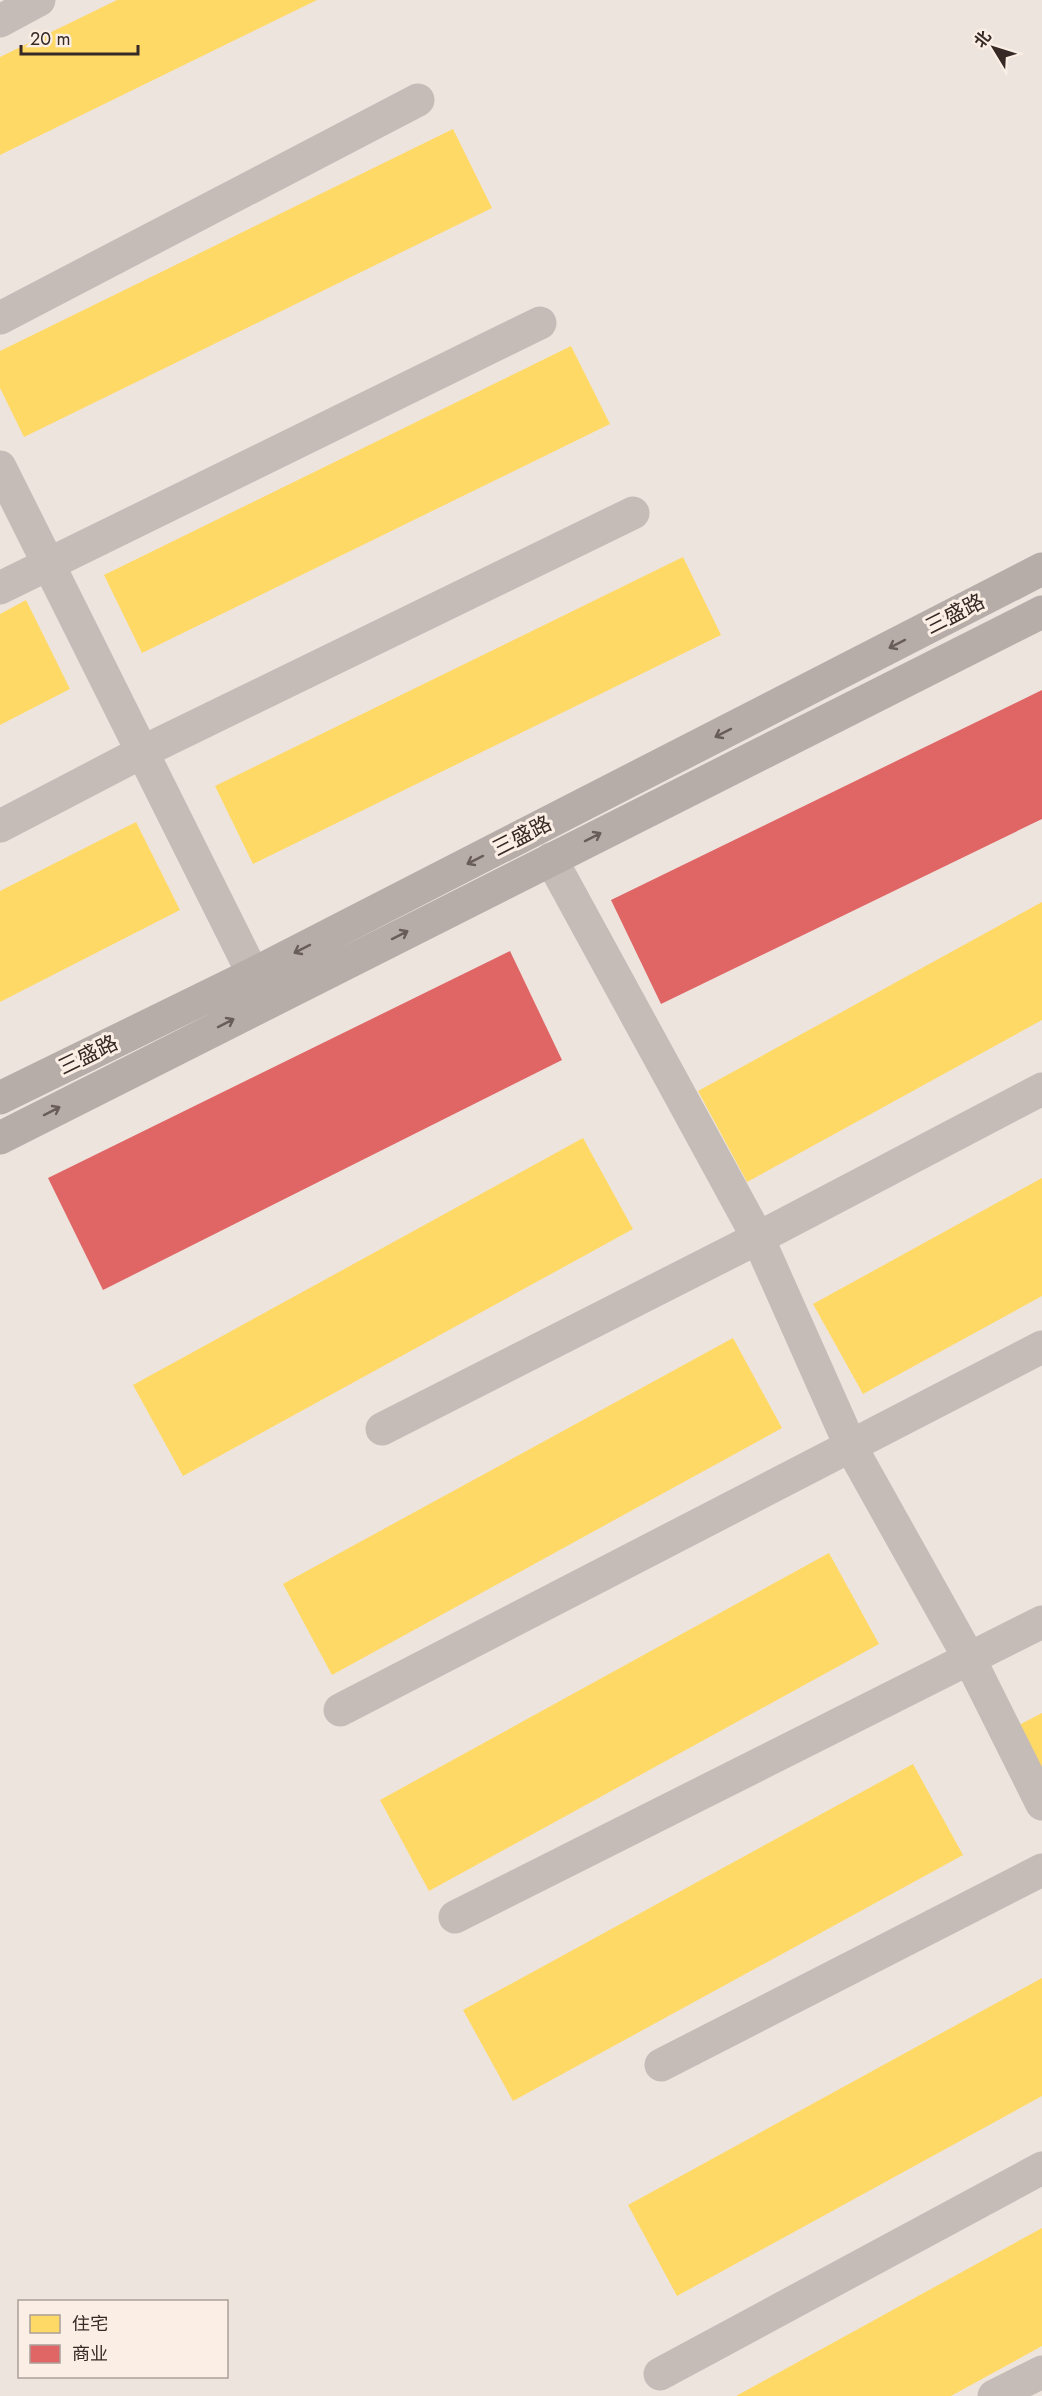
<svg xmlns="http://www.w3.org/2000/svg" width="1042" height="2396" viewBox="0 0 1042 2396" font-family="Jost,'Noto Sans SC',sans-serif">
	<rect width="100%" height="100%" fill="#ede4de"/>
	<path fill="#ffd966" d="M117,0h200l-317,155v-98z
		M453,129l39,79 -468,229 -24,-49v-37z
		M571,346l39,78 -468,229 -38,-78z
		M683,557l38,78 -468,229 -38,-78z
		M26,600l44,89 -70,36v-111z
		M136,822l44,88 -180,92v-111z
		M1042,902v118l-295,162 -49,-91z
		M583,1138l50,91 -450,247 -50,-91z
		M1042,1178v118l-179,98 -50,-90z
		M733,1338l49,90 -450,247 -49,-91z
		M829,1553l50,91 -450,247 -49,-91z
		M1042,1713v59l-25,-46z
		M913,1764l50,91 -450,246 -50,-91z
		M1042,1978v118l-365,200 -49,-91z
		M1042,2228v118l-91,50h-215z"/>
	<path fill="#e06666" d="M1042,690v129l-381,185 -50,-104z
		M510,951l52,109 -459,230 -55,-112z"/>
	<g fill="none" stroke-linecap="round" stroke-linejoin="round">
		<path stroke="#c5bcb8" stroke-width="33" d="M0,21l39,-21
			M0,318l418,-218
			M0,467l253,507
			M0,588l540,-265
			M0,826l142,-74 491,-239
			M551,859l207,379 93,209 118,211 73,146
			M382,1429l376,-191 284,-149
			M340,1710l702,-363
			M455,1917l587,-295
			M661,2065l381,-195
			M660,2374l382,-206
			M994,2396l48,-24"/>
		<path stroke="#b6aca8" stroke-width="33" d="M0,1098l253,-124 789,-405
			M0,1138l1042,-526"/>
	</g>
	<defs><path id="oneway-shaft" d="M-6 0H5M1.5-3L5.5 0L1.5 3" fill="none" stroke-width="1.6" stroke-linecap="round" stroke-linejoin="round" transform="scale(1.5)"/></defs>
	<g stroke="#695d5a">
		<use href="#oneway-shaft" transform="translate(897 644) rotate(153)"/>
		<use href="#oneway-shaft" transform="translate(723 733) rotate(153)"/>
		<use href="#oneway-shaft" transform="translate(593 837) rotate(-27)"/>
		<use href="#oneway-shaft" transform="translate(475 860) rotate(153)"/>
		<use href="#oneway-shaft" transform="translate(400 935) rotate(-27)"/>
		<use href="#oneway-shaft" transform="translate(302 949) rotate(153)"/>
		<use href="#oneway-shaft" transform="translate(226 1023) rotate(-27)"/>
		<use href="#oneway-shaft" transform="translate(52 1111) rotate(-27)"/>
	</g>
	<g text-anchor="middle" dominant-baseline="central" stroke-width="6" stroke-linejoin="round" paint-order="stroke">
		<g font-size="21" fill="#362926" stroke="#faeee5">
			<text transform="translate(955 614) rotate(-27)">三盛路</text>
			<text transform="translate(522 836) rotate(-27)">三盛路</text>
			<text transform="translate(88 1055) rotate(-26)">三盛路</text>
		</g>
	</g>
	<rect x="18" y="2300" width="210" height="78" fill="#faeee5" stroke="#ac9f99" stroke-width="1.5"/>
	<rect x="30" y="2315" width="30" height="18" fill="#ffd966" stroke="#ac9f99" stroke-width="1.5"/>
	<text x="72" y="2330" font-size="18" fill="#362926">住宅</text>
	<rect x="30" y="2345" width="30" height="18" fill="#e06666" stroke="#ac9f99" stroke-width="1.5"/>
	<text x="72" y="2360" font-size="18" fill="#362926">商业</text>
	<g transform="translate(994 48) rotate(308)" stroke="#faeee5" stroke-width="4.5" paint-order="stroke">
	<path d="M0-4.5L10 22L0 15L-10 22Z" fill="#362926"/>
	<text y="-9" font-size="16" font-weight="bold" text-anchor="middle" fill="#362926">北</text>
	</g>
	<path d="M21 45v9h117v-9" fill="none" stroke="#362926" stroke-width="3"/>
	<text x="30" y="45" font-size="18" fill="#362926" stroke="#faeee5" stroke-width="4.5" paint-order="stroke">20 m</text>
</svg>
